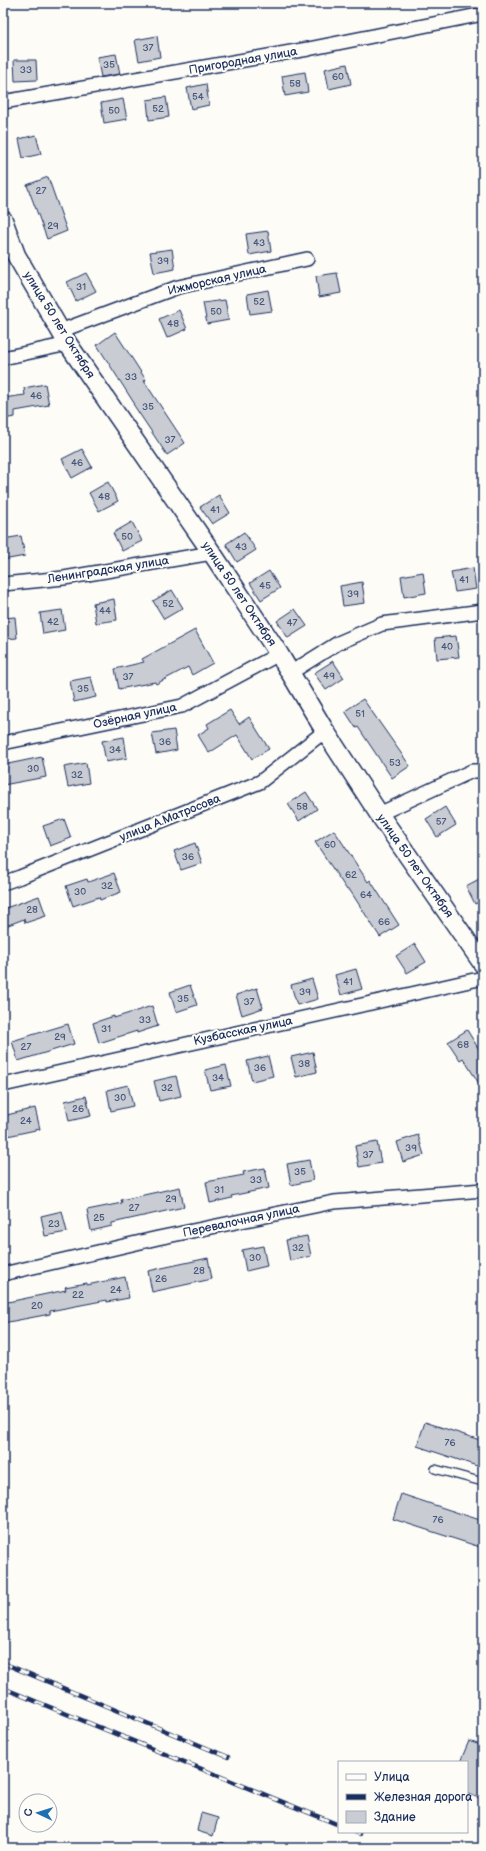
<svg xmlns="http://www.w3.org/2000/svg" width="486" height="1851" viewBox="0 0 486 1851" font-family="'Balsamiq Sans',sans-serif">
	<rect width="100%" height="100%" fill="#fdfcf7"/>
	<filter id="ink" filterUnits="userSpaceOnUse"><feTurbulence type="fractalNoise" baseFrequency=".025" numOctaves="2"/><feDisplacementMap in="SourceGraphic" scale="8" xChannelSelector="R" yChannelSelector="G"/><feConvolveMatrix kernelMatrix="1 2 1 2 8 2 1 2 1" color-interpolation-filters="sRGB"/></filter>
	<g filter="url(#ink)">
		<path fill="#c9ccd3" stroke="#1b2f5e" d="M157,36l3,21 -21,4 -4,-21z
			M116,54l4,20 -19,3 -4,-20z
			M14,60h22l1,20 -22,1z
			M347,64l4,20 -22,5 -4,-20z
			M305,72l3,20 -23,4 -3,-20z
			M206,84l3,21 -18,4 -4,-21z
			M166,97l3,20 -20,3 -2,-20z
			M123,99l4,20 -23,4 -3,-20z
			M36,135l5,19 -18,4 -4,-19z
			M48,177l19,54 -20,8 -20,-54z
			M268,231l3,20 -22,4 -3,-21z
			M172,249l3,20 -21,4 -4,-21z
			M86,273l10,18 -20,10 -9,-19z
			M337,273l4,20 -22,4 -3,-21z
			M268,290l4,21 -22,3 -3,-20z
			M225,300l4,20 -22,4 -4,-21z
			M179,310l8,19 -20,9 -8,-19z
			M115,332l31,48 -2,1 41,62 -18,12 -34,-51 1,-1 -37,-58z
			M45,384l4,21 -34,6v6l-12,2v-21l22,-3 -1,-7z
			M82,449l10,18 -20,11 -10,-19z
			M108,482l10,19 -19,10 -10,-18z
			M219,495l11,18 -18,11 -12,-17z
			M132,522l10,19 -20,10 -9,-18z
			M244,532l12,18 -19,12 -11,-18z
			M21,536l4,20 -22,4v-21z
			M473,568l3,21 -21,3 -4,-20z
			M269,571l11,17 -19,12 -11,-17z
			M423,572l3,21 -22,4 -3,-21z
			M362,582l3,21 -22,3 -3,-20z
			M172,590l11,18 -19,11 -11,-18z
			M114,599l3,21 -21,3 -3,-20z
			M295,609l12,17 -19,12 -11,-17z
			M62,610l3,20 -22,4 -3,-21z
			M15,617l2,21 -14,1v-21z
			M195,630l18,33 -21,12 -4,-8 -32,17 -1,-2 -36,7 -4,-20 29,-7 -2,-3z
			M456,636l3,21 -22,2 -2,-21z
			M333,661l11,17 -18,12 -12,-17z
			M91,677l5,20 -22,5 -4,-21z
			M363,699l47,67 -18,12 -34,-51 -2,1 -11,-17z
			M230,710l9,14 10,-7 20,32 -17,10 -15,-24 -28,18 -11,-18 11,-7 -2,-4z
			M174,730l3,20 -21,4 -4,-21z
			M124,737l3,21 -21,4 -4,-21z
			M42,757l4,20 -43,8v-20z
			M86,763l3,20 -21,4 -4,-20z
			M306,792l11,17 -18,12 -11,-17z
			M445,807l11,18 -19,12 -11,-18z
			M64,819l7,19 -21,8 -7,-20z
			M334,830l34,52 2,-2 29,45 -19,12 -31,-48 -2,1 -32,-48z
			M195,843l7,20 -21,7 -7,-19z
			M114,873l7,19 -21,8 -1,-3 -26,9 -7,-20 21,-7 1,3z
			M483,877v23l-8,4 -9,-18z
			M39,896l7,20 -21,7 -1,-4 -21,8v-18z
			M415,944l11,18 -19,11 -11,-17z
			M356,969l6,20 -21,6 -6,-20z
			M312,979l6,20 -21,6 -6,-20z
			M190,985l7,20 -21,7 -6,-20z
			M257,988l6,20 -21,7 -6,-20z
			M152,1006l6,20 -21,7v-2l-38,12 -6,-20 21,-7v2z
			M68,1024l6,20 -56,17 -6,-20z
			M467,1030l16,26v34l-20,-32 -3,2 -12,-18z
			M313,1052l4,20 -21,5 -5,-20z
			M268,1056l5,20 -21,5 -5,-20z
			M226,1065l5,21 -21,4 -5,-20z
			M176,1076l5,20 -22,5 -5,-20z
			M128,1085l5,21 -22,5 -4,-21z
			M86,1096l5,20 -22,5 -4,-20z
			M35,1108l5,21 -37,8v-21z
			M418,1135l6,20 -21,7 -6,-20z
			M377,1142l4,21 -22,4 -4,-21z
			M309,1160l4,20 -22,5 -4,-21z
			M265,1168l4,20 -38,8 1,2 -22,5 -4,-21 38,-7 -1,-3z
			M180,1187l4,20 -72,16v3l-21,5 -4,-21 35,-7 -1,-3z
			M62,1211l5,21 -22,4 -4,-20z
			M307,1236l4,20 -21,5 -4,-21z
			M263,1246l4,20 -21,5 -4,-21z
			M208,1258l4,21 -60,13 -4,-21z
			M125,1277l4,21 -22,4v-2l-57,11v3l-47,9v-20l63,-13 -1,-3 22,-4v2z
			M425,1422l58,19v27l-66,-22z
			M401,1494l82,27v27l-90,-29z
			M469,1741l14,5v54l-16,-7v-31h-7z
			M201,1813l17,5 -5,18 -16,-5z"/>
		<g fill="none" stroke-linecap="round" stroke-linejoin="round">
			<g stroke="#1b2f5e" stroke-width="10">
				<path id="lane" d="M435,1469l48,13
					M222,1847v1"/>
			</g>
			<g stroke="#1b2f5e" stroke-width="16">
				<path id="street" d="M3,102l305,-53 175,-35
					M60,331l118,-44 129,-28
					M3,358l65,-14
					M3,584l61,-6 148,-25
					M290,673l48,-30 44,-19 101,-13
					M3,743l179,-37 97,-52
					M379,814l93,-43h11
					M3,883l17,-6 240,-95 65,-51
					M3,1085l480,-107
					M3,1274l155,-36 176,-36 149,-12"/>
			</g>
			<g stroke="#1b2f5e" stroke-width="21">
				<path id="secondary" d="M3,220l13,35 52,89 144,209 67,101 46,77 54,83 104,150"/>
			</g>
			<use href="#lane" stroke="#fdfcf7" stroke-width="7"/>
			<use href="#street" stroke="#fdfcf7" stroke-width="13"/>
			<use href="#secondary" stroke="#fdfcf7" stroke-width="18"/>
			<g stroke="#1b2f5e" stroke-width="4.5">
				<path id="rail" d="M3,1663l225,94
					M3,1688l336,137
					M355,1832l5,2"/>
			</g>
			<use href="#rail" stroke="#fdfcf7" stroke-width="3" stroke-dasharray="9" stroke-linecap="butt"/>
		</g>
	</g>
	<g text-anchor="middle" dominant-baseline="central" stroke-width="4" stroke-linejoin="round" paint-order="stroke">
		<g font-size="10" fill="#46567b">
			<text x="148" y="48">37</text>
			<text x="109" y="65">35</text>
			<text x="26" y="70">33</text>
			<text x="338" y="77">60</text>
			<text x="295" y="84">58</text>
			<text x="198" y="97">54</text>
			<text x="158" y="109">52</text>
			<text x="114" y="111">50</text>
			<text x="41" y="191">27</text>
			<text x="53" y="226">29</text>
			<text x="259" y="243">43</text>
			<text x="163" y="261">39</text>
			<text x="81" y="287">31</text>
			<text x="259" y="302">52</text>
			<text x="216" y="312">50</text>
			<text x="173" y="324">48</text>
			<text x="131" y="377">33</text>
			<text x="36" y="396">46</text>
			<text x="148" y="407">35</text>
			<text x="170" y="440">37</text>
			<text x="77" y="463">46</text>
			<text x="104" y="497">48</text>
			<text x="215" y="510">41</text>
			<text x="127" y="537">50</text>
			<text x="241" y="547">43</text>
			<text x="464" y="580">41</text>
			<text x="265" y="586">45</text>
			<text x="353" y="594">39</text>
			<text x="168" y="604">52</text>
			<text x="105" y="611">44</text>
			<text x="53" y="622">42</text>
			<text x="292" y="623">47</text>
			<text x="447" y="647">40</text>
			<text x="329" y="676">49</text>
			<text x="128" y="677">37</text>
			<text x="83" y="689">35</text>
			<text x="360" y="714">51</text>
			<text x="165" y="742">36</text>
			<text x="115" y="750">34</text>
			<text x="395" y="763">53</text>
			<text x="33" y="769">30</text>
			<text x="77" y="775">32</text>
			<text x="302" y="807">58</text>
			<text x="441" y="822">57</text>
			<text x="330" y="845">60</text>
			<text x="188" y="857">36</text>
			<text x="351" y="875">62</text>
			<text x="107" y="886">32</text>
			<text x="80" y="892">30</text>
			<text x="366" y="895">64</text>
			<text x="32" y="910">28</text>
			<text x="384" y="922">66</text>
			<text x="348" y="982">41</text>
			<text x="305" y="992">39</text>
			<text x="183" y="999">35</text>
			<text x="249" y="1002">37</text>
			<text x="145" y="1020">33</text>
			<text x="106" y="1029">31</text>
			<text x="60" y="1037">29</text>
			<text x="463" y="1045">68</text>
			<text x="26" y="1047">27</text>
			<text x="304" y="1064">38</text>
			<text x="260" y="1068">36</text>
			<text x="218" y="1078">34</text>
			<text x="167" y="1088">32</text>
			<text x="120" y="1098">30</text>
			<text x="78" y="1109">26</text>
			<text x="26" y="1121">24</text>
			<text x="411" y="1148">39</text>
			<text x="368" y="1155">37</text>
			<text x="300" y="1172">35</text>
			<text x="256" y="1180">33</text>
			<text x="219" y="1190">31</text>
			<text x="171" y="1199">29</text>
			<text x="134" y="1208">27</text>
			<text x="99" y="1218">25</text>
			<text x="54" y="1224">23</text>
			<text x="298" y="1248">32</text>
			<text x="255" y="1258">30</text>
			<text x="199" y="1271">28</text>
			<text x="161" y="1279">26</text>
			<text x="116" y="1290">24</text>
			<text x="78" y="1295">22</text>
			<text x="37" y="1306">20</text>
			<text x="450" y="1443">76</text>
			<text x="438" y="1520">76</text>
		</g>
		<g font-size="12" fill="#1b2f5e" stroke="#fdfcf7">
			<text transform="translate(243 61) rotate(-10)">Пригородная улица</text>
			<text transform="translate(217 280) rotate(-13)">Ижморская улица</text>
			<text transform="translate(59 325) rotate(58)">улица 50 лет Октября</text>
			<text transform="translate(108 570) rotate(-9)">Ленинградская улица</text>
			<text transform="translate(239 594) rotate(56)">улица 50 лет Октября</text>
			<text transform="translate(135 716) rotate(-12)">Озёрная улица</text>
			<text transform="translate(170 818) rotate(-22)">улица А.Матросова</text>
			<text transform="translate(415 866) rotate(55)">улица 50 лет Октября</text>
			<text transform="translate(243 1031) rotate(-12)">Кузбасская улица</text>
			<text transform="translate(241 1221) rotate(-12)">Перевалочная улица</text>
		</g>
	</g>
	<rect width="486" height="1851" fill="none" stroke="#fdfcf7" stroke-width="16"/>
	<rect x="8" y="8" width="470" height="1835" fill="none" stroke="#1b2f5e" stroke-width="1.5" filter="url(#ink)"/>
	<rect x="338" y="1761" width="130" height="72" fill="#fdfcf7" stroke="#a3aaba"/>
	<rect x="346" y="1774" width="20" height="6" fill="#fdfcf7" stroke="#a3aaba"/>
	<text x="374" y="1781" font-size="12" fill="#1b2f5e">Улица</text>
	<rect x="346" y="1794" width="20" height="6" fill="#1b2f5e" stroke="#a3aaba"/>
	<text x="374" y="1801" font-size="12" fill="#1b2f5e">Железная дорога</text>
	<rect x="346" y="1811" width="20" height="12" fill="#c9ccd3" stroke="#a3aaba"/>
	<text x="374" y="1821" font-size="12" fill="#1b2f5e">Здание</text>
	<g transform="translate(38 1813) rotate(274)"><circle r="19" fill="#fdfcf7" stroke="#a3aaba"/>
	<path d="M0-3L7 15L0 10L-7 15Z" fill="#1f6fb2"/>
	<text y="-6" font-size="11" font-weight="bold" text-anchor="middle" fill="#1b2f5e">С</text>
	</g>
</svg>
